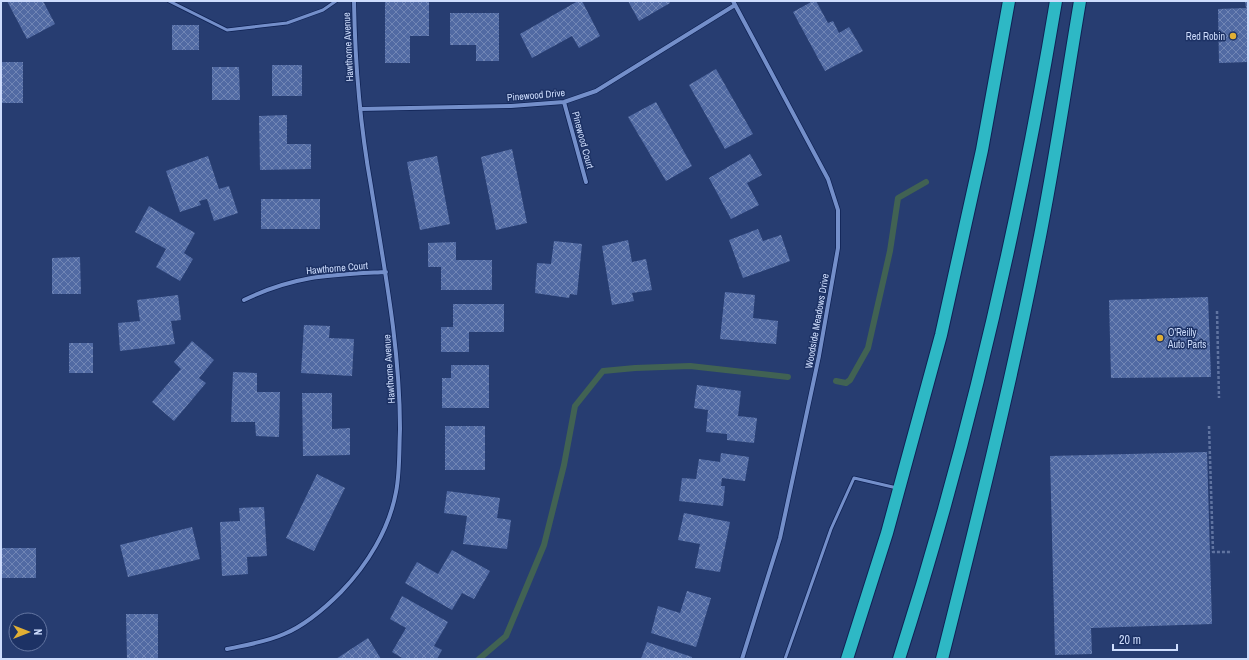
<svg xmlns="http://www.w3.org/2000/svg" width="1249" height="660" viewBox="0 0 1249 660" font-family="'Archivo Narrow',sans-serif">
	<defs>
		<pattern id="building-cross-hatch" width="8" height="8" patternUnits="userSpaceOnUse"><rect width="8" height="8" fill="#516aa3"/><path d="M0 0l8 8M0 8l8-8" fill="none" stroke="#7186b5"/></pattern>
	</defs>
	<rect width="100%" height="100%" fill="#273d71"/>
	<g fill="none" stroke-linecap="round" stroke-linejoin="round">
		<path stroke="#416253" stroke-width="6" d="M836,381l10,2 4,-3 18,-32 22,-97 8,-53 28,-16
			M479,659l27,-23 38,-91 20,-80 11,-59 28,-35 32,-3 55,-2 98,11"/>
	</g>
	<path fill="url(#building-cross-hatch)" d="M7,1h36l12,23 -28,15z
		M578,1h4l18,35 -21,12 -7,-12 -40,22 -12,-24z
		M628,1h40l2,2 -31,18z
		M813,1h3l12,22 5,-2 6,12 10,-6 14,24 -38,20 -32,-59z
		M1245,1h3v61l-29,1 -1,-54 28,-1z
		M385,2h44v34h-19v27h-25z
		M450,13h49v48h-23v-16h-26z
		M172,25h27v25h-27z
		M1,62h22v41h-22z
		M272,65h30v31h-30z
		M212,67h27l1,33h-28z
		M716,69l37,65 -28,15 -36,-64z
		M656,102l36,64 -26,15 -38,-64z
		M287,115v29h24v25l-51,1 -1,-54z
		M512,149l15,74 -31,7 -15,-73z
		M750,154l12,21 -15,8 12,22 -28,14 -22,-41z
		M208,156l11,33 10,-3 9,27 -24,8 -7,-22 -8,2 2,4 -21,7 -14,-41z
		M437,156l13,68 -30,6 -13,-68z
		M261,199h59v30h-59z
		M149,206l46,27 -11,20 9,6 -13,22 -24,-14 10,-18 -31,-17z
		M758,229l5,12 18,-6 9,26 -47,17 -14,-38z
		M628,240l4,22 14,-3 6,31 -20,3 2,8 -22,4 -10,-59z
		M554,241l28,3 -5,51 -7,-1 -1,4 -34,-5 2,-30 14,1z
		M456,242v18h36v30h-51v-23h-13v-24z
		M80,257l1,37h-29v-36z
		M725,292l30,3 -2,23 25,3 -2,23 -56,-5z
		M178,295l3,25 -10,1 4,23 -55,7 -2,-28 22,-2 -3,-21z
		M1208,297l3,80 -100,1 -2,-78z
		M453,304h51v28h-35v20h-28v-25h12z
		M304,325l26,1 -1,12 25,1 -2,37 -51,-3z
		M192,341l22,19 -15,18 7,5 -32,38 -22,-19 29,-33 -7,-7z
		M69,343h24v30h-24z
		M451,365h38v43h-47v-30h9z
		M233,372l24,1v19h23l-1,45 -23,-1 -1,-14h-24z
		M697,385l44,6 -3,25 19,2 -3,25 -27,-3v-6l-21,-2 2,-22 -14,-2z
		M302,393h30v36l18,-1v27l-47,1z
		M445,426h40v44h-40z
		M1207,452l5,172 -121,4 1,26 -37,1 -5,-199z
		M721,453l28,4 -4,24 -23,-3 -1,8h4l-2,20 -44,-5 3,-23 14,1 3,-20 21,3z
		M317,474l28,14 -31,63 -28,-13z
		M447,491l53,7 -3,20 14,2 -4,29 -44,-5 4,-28 -23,-3z
		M264,507l3,49 -20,1 1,17 -26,2 -2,-54 20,-1 -1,-13z
		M684,513l46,9 -10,50 -25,-4 5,-24 -22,-4z
		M192,527l8,32 -72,18 -8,-32z
		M1,548h35v30h-35z
		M452,550l38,21 -16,28 -12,-6 -10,17 -47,-27 12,-21 21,12z
		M687,591l24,7 -15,49 -45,-14 7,-27 22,7z
		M402,596l46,26 -14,24 8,4 -5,9h-33l-12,-7 14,-24 -16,-9z
		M126,614h32v45h-31z
		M368,638l13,21h-45z
		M647,642l45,15v2h-51z"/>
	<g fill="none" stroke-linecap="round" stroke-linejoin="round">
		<g stroke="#0f2254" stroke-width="4.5">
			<path id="service" d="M169,1l58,29 60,-7 36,-13 13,-9
				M785,659l46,-130 23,-51 43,10"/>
		</g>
		<g stroke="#0f2254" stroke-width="5.5">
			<path id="minor" d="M733,1l95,178 10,31v38l-19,108 -39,182 -38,121
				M564,102l22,80
				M360,109l151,-3 53,-4 32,-11 139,-86
				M244,300c52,-25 86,-25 142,-28
				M227,649c19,-4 39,-7 57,-15 22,-9 41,-26 57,-42 26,-27 48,-62 55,-100 4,-20 3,-42 4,-63 0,-82 -16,-162 -29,-243 -11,-61 -16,-123 -17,-185"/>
		</g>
		<g stroke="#0f2254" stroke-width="14">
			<path id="motorway" d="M847,659l40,-126 54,-198 41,-185 27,-149
				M899,659c69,-215 120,-436 157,-658
				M942,659c34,-135 68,-271 95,-408 17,-83 29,-167 43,-250"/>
		</g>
		<path stroke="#6074a1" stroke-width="2.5" stroke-dasharray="3 2" stroke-linecap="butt" d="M1217,311l2,87
			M1209,426l4,126h19"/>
		<use href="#service" stroke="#748fca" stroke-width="3"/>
		<use href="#minor" stroke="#748fca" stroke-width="4"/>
		<use href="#motorway" stroke="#2eb8c5" stroke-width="12"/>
	</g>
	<g fill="#e1af34" stroke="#1d3265" stroke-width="1.5">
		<circle cx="1233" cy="36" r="4"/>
		<circle cx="1160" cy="338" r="4"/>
	</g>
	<g text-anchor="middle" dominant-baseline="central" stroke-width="3" stroke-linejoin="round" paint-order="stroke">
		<g font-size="10" fill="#ceddfd" stroke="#1d3265" text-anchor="end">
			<text x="1225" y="36">Red Robin</text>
			<text x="1168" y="332" text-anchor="start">O'Reilly<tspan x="1168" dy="12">Auto Parts</tspan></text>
		</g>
		<g font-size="10" fill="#ceddfd" stroke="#1d3265">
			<text transform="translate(348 47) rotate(-93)">Hawthorne Avenue</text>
			<text transform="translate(536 95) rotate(-5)">Pinewood Drive</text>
			<text transform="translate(583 140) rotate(75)">Pinewood Court</text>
			<text transform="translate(337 268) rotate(-5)">Hawthorne Court</text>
			<text transform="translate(817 321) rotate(-80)">Woodside Meadows Drive</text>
			<text transform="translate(389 369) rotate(-94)">Hawthorne Avenue</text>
		</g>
	</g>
	<rect width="1249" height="660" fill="none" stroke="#ceddfd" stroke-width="4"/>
	<g transform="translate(28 632) rotate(90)"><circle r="19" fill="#1d3265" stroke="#6476a2"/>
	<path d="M0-3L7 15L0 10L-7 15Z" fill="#e1af34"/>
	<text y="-6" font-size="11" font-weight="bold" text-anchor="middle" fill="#ceddfd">N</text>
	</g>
	<path d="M1113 644v6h64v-6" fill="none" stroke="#ceddfd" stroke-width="2"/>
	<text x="1119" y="644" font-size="12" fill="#ceddfd" stroke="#1d3265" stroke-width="3" paint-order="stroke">20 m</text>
</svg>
